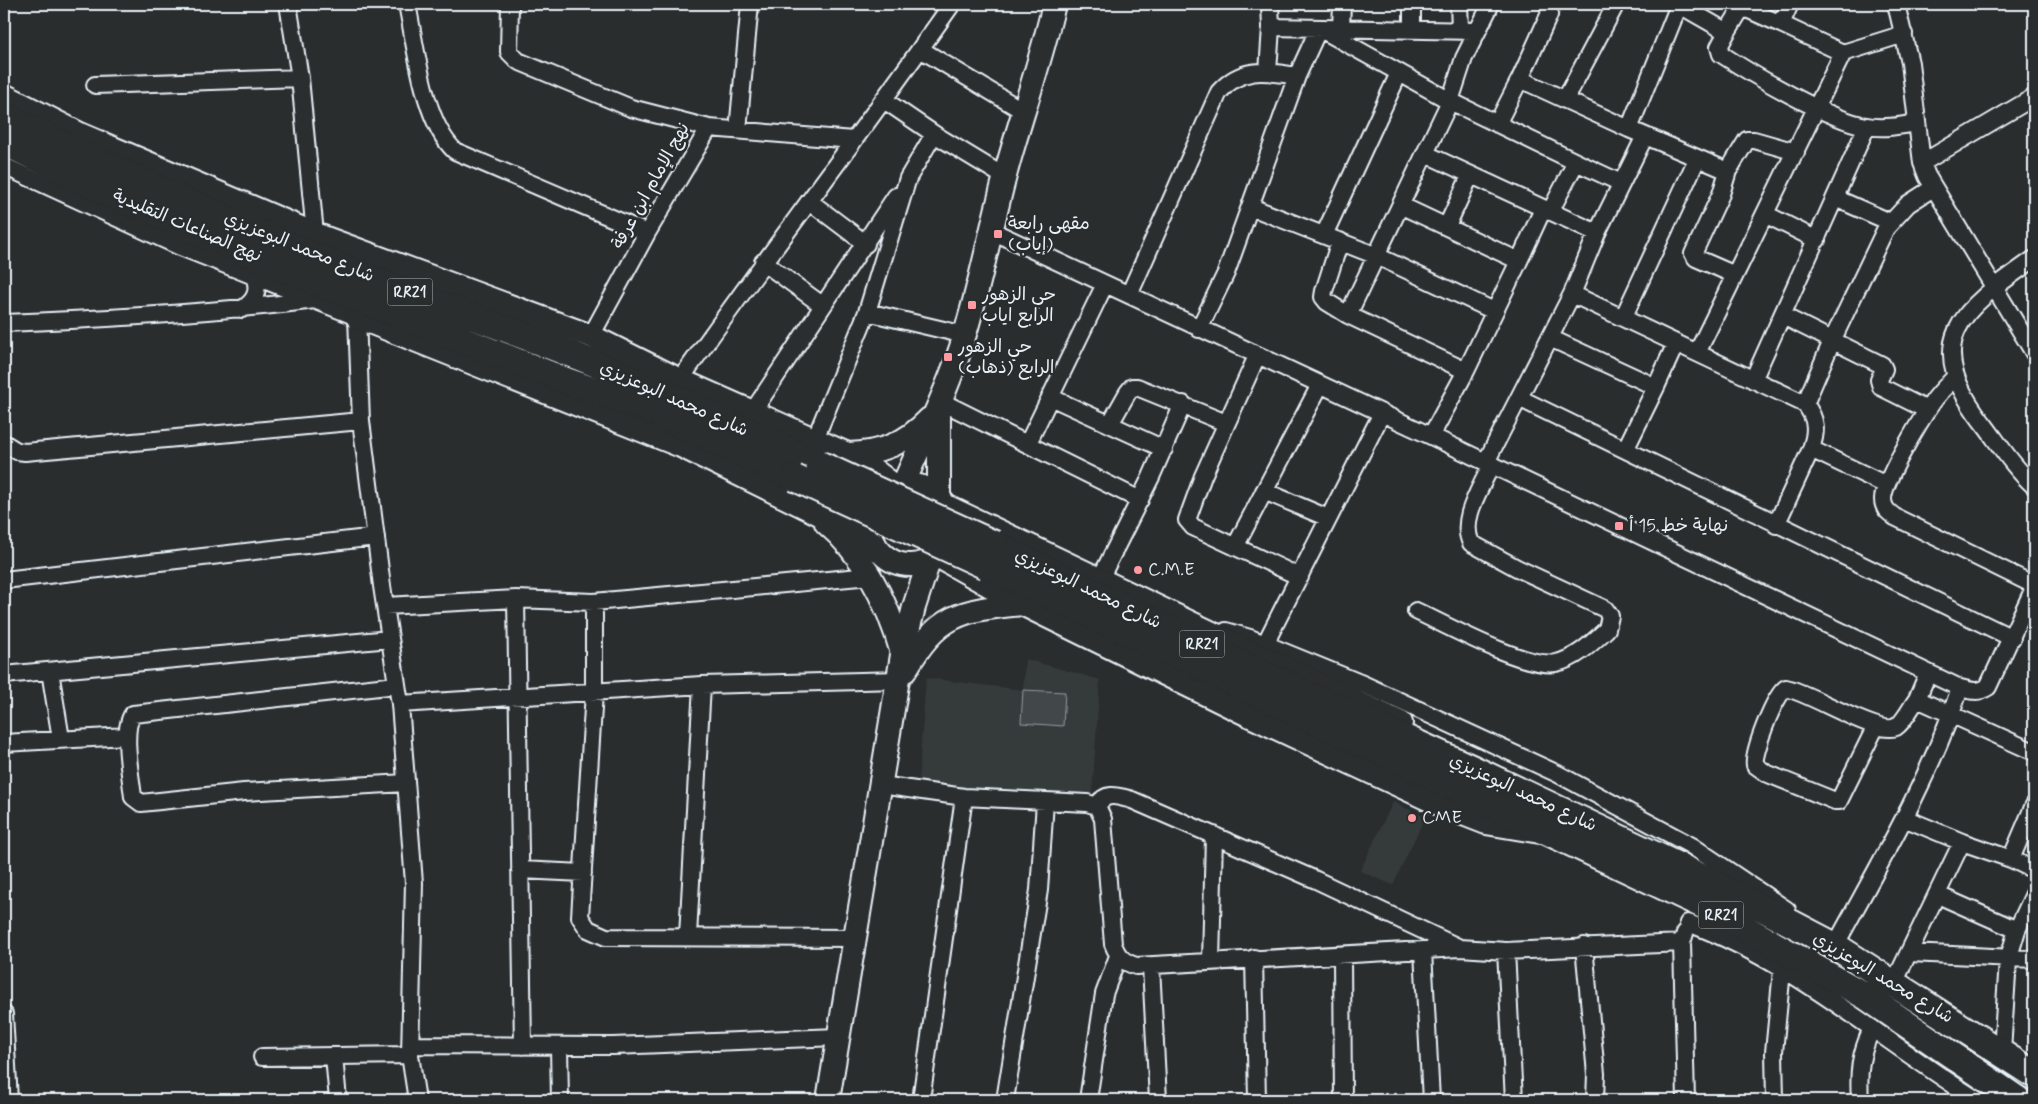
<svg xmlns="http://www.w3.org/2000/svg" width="2038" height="1104" viewBox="0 0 2038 1104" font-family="Mynerve,'Playpen Sans Arabic',sans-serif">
	<rect width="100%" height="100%" fill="#2a2d2e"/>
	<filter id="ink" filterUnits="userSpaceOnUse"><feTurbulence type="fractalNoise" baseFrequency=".02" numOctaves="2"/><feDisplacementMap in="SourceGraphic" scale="10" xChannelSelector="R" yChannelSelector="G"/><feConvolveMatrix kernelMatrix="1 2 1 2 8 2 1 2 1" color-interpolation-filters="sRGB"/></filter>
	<g filter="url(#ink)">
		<path fill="#363a3b" d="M1025,659l75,21 -8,115 -174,-9 8,-108 97,12z
			M1393,802l32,15 -32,68 -33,-14z"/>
		<path fill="#424648" stroke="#959ca0" d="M1023,690l42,2 -2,34 -42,-3z"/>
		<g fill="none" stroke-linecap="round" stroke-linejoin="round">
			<g stroke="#e8f1f8" stroke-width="20">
				<path id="minor" d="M288,4l12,74 15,156
					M407,4c9,43 16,117 48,147l192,82
					M510,4l-1,48 9,9 113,47 78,20 -62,105 -56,103
					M1459,4l1,25
					M1678,4l49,28 14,-23 8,1 32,14
					M1790,4l-9,20 62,29 61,-19
					M1896,4l14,59 12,100 5,13 107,177
					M1679,5l-50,124 99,42 19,-31h7l42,12
					M1271,27l205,4
					M1341,28l1,-24
					M1412,28v-24
					M1727,32l-8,15 2,7c32,21 109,66 145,72 17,3 34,0 50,-3
					M920,49l103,62
					M1268,72l3,-45 -1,-23
					M1520,79l29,-64 1,-11
					M95,85l205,-7
					M884,100l50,34 71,43
					M1565,100l51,-96
					M1497,124l23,-45 109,50
					M709,128l144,12
					M738,130l12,-126
					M1426,154l171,79
					M1576,162l45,21
					M1922,163l112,-66
					M4,166l174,80 179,71 4,104 21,165 18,118 14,179 -4,172 7,45
					M1728,171l-7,23 -28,60 3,4 39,17
					M1835,198l55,24
					M809,201l57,43
					M1402,206l117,55 -53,110 -35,65
					M1251,207l126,49 117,55
					M1765,214l52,26
					M1447,226l23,-50
					M990,230l441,206 529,252c11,3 19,5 28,-1l46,-99
					M1324,235l75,-162
					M1340,241l-16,50 -1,6 4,5 21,13 118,56
					M2034,259c-75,52 -115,83 -48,168 15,20 29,42 48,59
					M1519,261l24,-52
					M763,262l59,43
					M1572,294l233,110c12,15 12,27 6,45l75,36
					M1129,295l90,-203c23,-26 46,-21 78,-16
					M242,309c13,-8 18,-18 12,-33
					M867,312l98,23
					M1348,315l102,-214 126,61 -26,50
					M1783,316l99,49 2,4 -5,11 2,7 46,23
					M1623,318l74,-159
					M4,323c104,-4 208,-10 311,-23
					M1199,329l27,-56 71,-197 22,-48 131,73 14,-43 27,-54
					M1550,338l106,49 20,-44
					M1697,353l146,-300
					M1257,356l-54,120 -16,44 6,7 107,50
					M1955,377c-9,9 -17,17 -23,26 -11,16 -49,79 -49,96 0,9 5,13 12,18l139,68
					M680,380c89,-127 183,-249 272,-376
					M1753,380l114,-254
					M1050,397l114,52
					M1519,398l493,240
					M940,401l200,99
					M1805,404l27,-63 54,-113 22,-24 25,-16
					M753,411l143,-215
					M1110,424l18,-32 4,-5h5l89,36
					M815,439l52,-127 41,-134 26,-44
					M4,443l13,8 8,1 336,-31
					M1028,443l77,-159
					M1626,448l30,-61
					M1486,462l86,-168 25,-61 48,-97
					M1264,491l64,27
					M1776,525l35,-76
					M1235,547l85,-162
					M1100,579l51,-102 32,-73
					M4,580l372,-43
					M516,599l7,447
					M594,602v90l-14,225 8,12 18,8 249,1
					M385,606l131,-7 78,3 276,-26
					M1416,611c30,14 110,58 140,52 20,-4 37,-21 51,-34l3,-13 -5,-7 -88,-41 -46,-25c-12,-24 11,-56 20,-78
					M1226,631l24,7 115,47 193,89 134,72 95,64
					M1265,644l117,-231
					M50,671l11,68
					M1928,673l-11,26 117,53
					M4,675l386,-36
					M397,685l-264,29c-12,16 -2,63 0,83l8,6 103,-11 162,-9
					M400,704l302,-19 197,-5
					M1876,726l-37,75h-4l-69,-28 -11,-8c-3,-11 20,-71 31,-77 23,4 92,48 110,39 8,-5 15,-20 21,-28
					M4,743l123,-7
					M881,785l83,12 123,6 10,3 6,13 10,125c5,13 10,18 23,22l324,-18 46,3 176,-8
					M1097,806c8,-15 21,-10 35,-6l184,80 144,68
					M1904,818l58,24
					M2011,859l23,11
					M520,870l63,3
					M1938,895l79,35
					M1688,923c107,39 194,118 289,177
					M1685,933l-3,10 4,157
					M688,936l14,-251
					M1828,941l7,5c45,-83 95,-167 125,-258
					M1584,946l12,128 -1,26
					M1423,951l8,149
					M1506,951l8,149
					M1910,953l124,6
					M1342,956l1,144
					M1254,958l3,142
					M1211,962l3,-127
					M1151,966l7,134
					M1894,983l68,-141 49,17 23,-54
					M4,1014l5,86
					M411,1045l202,1 225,-9
					M559,1047l1,53
					M2002,1051l6,-91 9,-30 17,-36
					M334,1056l4,44
					M262,1057l148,-2
					M921,1100l43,-303
					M1005,1100l34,-210 6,-88
					M1088,1100l16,-106 14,-38
					M1775,1100l-1,-48 8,-82
					M1860,1100c-2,-29 0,-45 12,-72"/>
			</g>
			<g stroke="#e8f1f8" stroke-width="26">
				<path id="secondary" d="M4,95l76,39 235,100 276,102 89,44 181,80 35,27
					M357,317l324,129 191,94
					M848,454c34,-1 58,-11 81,-35
					M870 525a40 40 0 1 1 80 0a40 40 0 1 1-80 0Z
					M903,485c21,-49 47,-99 62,-151 17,-57 28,-116 44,-173 15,-53 33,-104 45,-157
					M939,496v-82
					M946,506l455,217
					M826,523c39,33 62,81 76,130
					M937,556l85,48 222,109 201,94 41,16 54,9
					M905,671c33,-57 55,-61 117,-67
					M828,1100l74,-445 12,-48 15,-46"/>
			</g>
			<g stroke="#e8f1f8" stroke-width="30">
				<path id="trunk" d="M4,115c104,52 210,99 317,143 85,35 172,65 258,99 81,32 160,70 240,107
					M4,142l116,57 107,46 112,47 230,90 82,29 144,67
					M994,544l246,119 231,105 243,115 121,63 199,128
					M986,566l721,341 160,90 151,103"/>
			</g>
			<use href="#minor" stroke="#2a2d2e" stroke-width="16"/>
			<use href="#secondary" stroke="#2a2d2e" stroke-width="22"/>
			<use href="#trunk" stroke="#2a2d2e" stroke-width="26"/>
			<g stroke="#e8f1f8" stroke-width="30" stroke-linecap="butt">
				<path id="trunk-bridge" d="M819,464l175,80
					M795,478l191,88"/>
			</g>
			<use href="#trunk-bridge" stroke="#2a2d2e" stroke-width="26"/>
		</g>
	</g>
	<g fill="#ff9aa2" stroke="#2a2d2e" stroke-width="2">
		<rect x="993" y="229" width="10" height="10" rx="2.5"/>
		<rect x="967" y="300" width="10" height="10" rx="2.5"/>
		<rect x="943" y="352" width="10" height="10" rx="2.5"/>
		<rect x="1614" y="521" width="10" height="10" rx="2.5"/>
		<circle cx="1138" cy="570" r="5"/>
		<circle cx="1412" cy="818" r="5"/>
	</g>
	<g text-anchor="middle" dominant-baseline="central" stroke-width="5" stroke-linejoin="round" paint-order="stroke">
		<g fill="#2a2d2e" stroke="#afb6bb" stroke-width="1">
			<rect x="387.5" y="278.5" width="45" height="27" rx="4"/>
			<rect x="1179.5" y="630.5" width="45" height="27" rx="4"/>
			<rect x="1698.5" y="901.5" width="45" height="27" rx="4"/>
		</g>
		<g font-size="16" font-weight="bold" fill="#e8f1f8">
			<text x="410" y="292">RR21</text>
			<text x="1202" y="644">RR21</text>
			<text x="1721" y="915">RR21</text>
		</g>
		<g font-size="18" fill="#e8f1f8" stroke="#2a2d2e">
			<text transform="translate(651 186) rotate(-61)">نهج الإمام ابن عرفة</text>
			<text transform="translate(187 226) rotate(23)">نهج الصناعات التقليدية</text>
			<text transform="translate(299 247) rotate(22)">شارع محمد البوعزيزي</text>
			<text transform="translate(674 399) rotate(24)">شارع محمد البوعزيزي</text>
			<text transform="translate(1088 589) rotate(26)">شارع محمد البوعزيزي</text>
			<text transform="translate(1523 793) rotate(25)">شارع محمد البوعزيزي</text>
			<text transform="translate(1883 978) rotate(31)">شارع محمد البوعزيزي</text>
		</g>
		<g font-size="18" fill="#e8f1f8" stroke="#2a2d2e" text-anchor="start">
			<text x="1008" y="224">مقهى رابعة<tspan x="1008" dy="21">(إياب)</tspan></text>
			<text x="982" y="295">حي الزهور<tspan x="982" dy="21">الرابع اياب</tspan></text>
			<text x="958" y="347">حي الزهور<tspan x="958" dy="21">الرابع (ذهاب)</tspan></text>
			<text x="1629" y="526">نهاية خط 15 أ</text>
			<text x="1148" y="570">C.M.E</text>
			<text x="1422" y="818">CME</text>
		</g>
	</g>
	<rect width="2038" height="1104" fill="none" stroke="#2a2d2e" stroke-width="20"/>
	<rect x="10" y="10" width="2018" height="1084" fill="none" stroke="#e8f1f8" stroke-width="2" filter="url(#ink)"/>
</svg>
